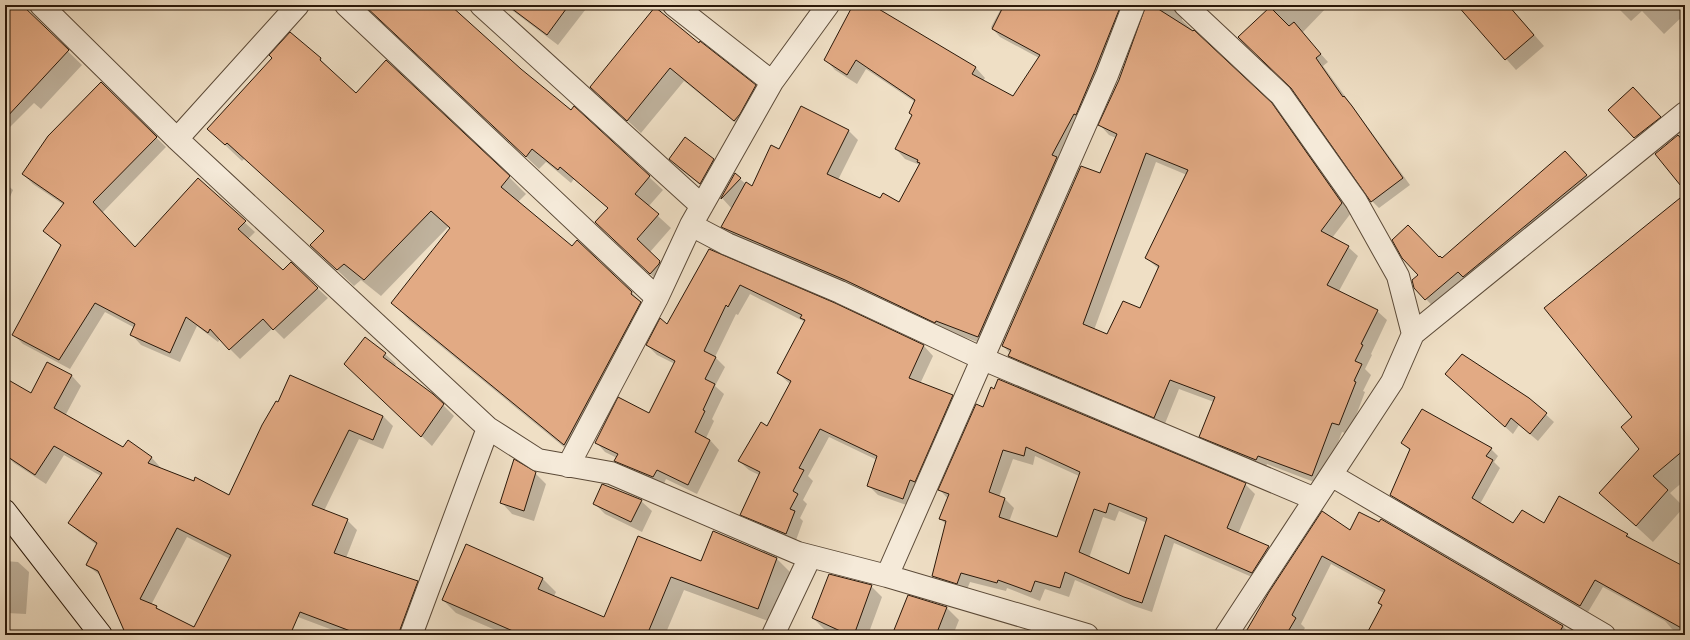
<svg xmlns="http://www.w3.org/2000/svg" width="1690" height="640" viewBox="0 0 1690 640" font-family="Vollkorn,serif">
	<rect width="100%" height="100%" fill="#efdfc5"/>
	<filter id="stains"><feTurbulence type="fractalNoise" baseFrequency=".005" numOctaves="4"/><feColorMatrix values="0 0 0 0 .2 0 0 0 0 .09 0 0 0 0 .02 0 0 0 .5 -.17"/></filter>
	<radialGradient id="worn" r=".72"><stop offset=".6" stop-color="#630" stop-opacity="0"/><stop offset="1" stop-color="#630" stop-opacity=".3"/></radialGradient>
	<path fill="#0003" fill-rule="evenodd" d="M5,5h15l62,60 -41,44 -7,-6 -29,29z
		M347,5h101l72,65 51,41 3,-3 89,82 -15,17 23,21 -21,24 23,22 -10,12 -54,-51v-26l-35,-30 -3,4 -25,-21 -7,7 -170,-160 -7,-4z
		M505,5h84l-31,40z
		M855,5h15l106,63 9,10 -2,3 31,17 25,-40 -39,-21 -9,-10 12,-22h132l-147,341 -42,-16 -214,-94 -10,-9 10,-18 -10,-11 13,-23 11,9 6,3 28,-37 22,-43 47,24 9,9 -20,40 43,20 18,3 21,-38 -15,-6 -9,-10 17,-34 2,-13 -49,-33 -9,15 -22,-14 -9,-10z
		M1147,5h40l-5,8v7l3,3 96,91 70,99 -19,25 16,9 10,9 -19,35 38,20 10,9 -16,34 1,1 -7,14 6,6 -8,16 2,1 -16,42 -7,-2 -20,53 -55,-21 -2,5 -55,-23 -10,-10 14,-34 -35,-13 -15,37 -145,-61 -10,-9 1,-3 -7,-7 97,-172 16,-36 -7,-3 -9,-10 19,-45zM1156,162l31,13 -41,83 13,11 -18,41 -34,26 -13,-6z
		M1273,5h56l-27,28 26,29 -5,4 87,119 -31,23 -7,-7 -79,-113 -54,-51z
		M1471,5h37l36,41 -28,24 -52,-59z
		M1615,5h70v9l-21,20 -22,-23 -11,10z
		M699,44l56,42 14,13 -21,34 -64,-52 -43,52 -50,-46z
		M320,59l16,17 21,18 152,83 17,17 -8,8 54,45 60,46 16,16 -67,152 -172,-141 -16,-17 57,-74 -2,-2 -67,69 -20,-16 -7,6 -43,-41 14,-13 -80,-74 -3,3 -34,-32z
		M101,83l65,64 -64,66 34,35 62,-68 57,52 -7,7 35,32 8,-7 37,34 -44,41 -11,-11 -33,31 -20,-20 -2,3 -21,-16 -17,36 -39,-17 -9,-10 3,-7 -30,-16 -35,57 -47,-25 -10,-10 48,-88 -17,-15 20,-26 -31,-21 -10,-10z
		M1644,99l26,29 -24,20 -36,-38z
		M1685,136v53l-5,-50z
		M670,159h44l10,11 -13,23 -30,-23z
		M1577,164l21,24 -160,124 -23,-25 24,-29 3,1z
		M5,183l8,7 -8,18z
		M1685,239v241l-15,13 14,14 -31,35 -53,-49 41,-44 -7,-31z
		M709,250l125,54 90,42 9,10 -13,28 32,12 9,10 -49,101 -34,-12 -10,-10 9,-25 -48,-23 -21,39 5,5 -10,19 4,4 -7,14 3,3 -8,22 -44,-19 -9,-9 17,-40 -10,-5 -10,-9 28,-34 23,-43 -12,-11 27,-51 -55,-28 -12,21 -2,-1 -21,43 10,10 -10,19 9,8 -12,25 2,2 -8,17 4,2 9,10 -22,44 -31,-15 -3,7 -38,-16 -10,-9 2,-3 -12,-6 -9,-10 54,-27 25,-51 -18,-9 -10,-10 20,-19z
		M365,338l20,16 11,10 -2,3 39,28 21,21 -22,30 -76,-72z
		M1446,374l82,24 26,24 -16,19 -19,-16 -6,9z
		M72,376l9,10 -16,30 58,33 5,-8 24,17 9,10v1l69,27 32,-71 121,-9 10,10 -10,23 -24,-10 -35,72 23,9 10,10 -11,28 71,24 10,10 -16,43h-65l-117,-44 1,-32 -43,-22 -36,68 44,23 49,7h-116l-26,-58 -15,-12 10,-20 -18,-13 -10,-9 32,-47 -37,-21 -18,29 -32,-21 -9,-9v-75l26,15z
		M977,406l268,78 10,10 -17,40 31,13 9,9 -17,25 -87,-38 -22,69 -18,-6 -59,-26 -6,17 -24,-8 -5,12 -33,-13 -1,3 -36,-9 -4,10 -24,-7 -9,-9 13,-52 -6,-5 8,-20 -8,-9zM1035,456l44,20 -22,62 -48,-16 5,-14 -9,-9 -6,-2 14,-38 20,6zM1119,511l28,12 -18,53 -40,-18 14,-41 12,4z
		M1403,443l88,6 7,7 -4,6 6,6 -20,36 34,20h30l16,-27 68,38 7,7 50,26v67h-4l-9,-6 -7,-8 -62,-34 -15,25 -189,-109 -7,-8 18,-44z
		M535,473l11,11 -12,37 -22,-7 -10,-11z
		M641,501l11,10 -10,21 -37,-18 -11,-11z
		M1350,531l213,95 8,9h-205l17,-29 -4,-3 5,-10 -53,-29 -30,60 4,4 -2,3 7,4h-65l25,-42z
		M639,537l63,25 75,-3 13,13 -19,50 -87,-32 -19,45h-158l-51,-22 -13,-13 24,-54 76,33 13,13 -2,4 51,22z
		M5,561l13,1 11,10 -3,42 -19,-1 -2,-2z
		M871,586l11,11 -14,38h-30l-14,-6 -11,-11z
		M909,596l38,12 12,12 -6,15h-60z"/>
	<path fill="#e2aa84" stroke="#2a1809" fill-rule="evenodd" d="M5,5h17l47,45 -64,69z
		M364,5h86l71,64 50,41 3,-4 76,70 -15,18 24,20 -22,25 23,22 -1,3 -9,10 -55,-52 13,-14 -48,-41 -2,3 -26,-21 -6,8z
		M507,5h62l-22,30z
		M853,5h19l104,62 -4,7 41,22 27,-41 -48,-26 12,-24h117l-26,65 -19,45 -2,-1 -22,41 5,2 -79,180 -42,-16 -1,2 -90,-43 -124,-53 25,-45 6,4 19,-41 8,4 22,-43 48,24 -22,44 53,24 3,-5 16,9 21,-39 -3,-1 1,-2 -23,-11 17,-34 -3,-2 6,-13 -59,-40 -9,15 -23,-15z
		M1146,5h6l41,26 1,-1 78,73 70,100 -21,28 28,15 -22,39 51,25 -17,34 2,1 -8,16 7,3 -8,17 2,1 -17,43 -7,-2 -20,53 -54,-20 -2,4 -57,-23 16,-40 -45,-17 -16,38 -146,-62 3,-6 -9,-4 79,-180 19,7 17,-39 -19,-9 21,-45zM1146,153l42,17 -43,88 14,8 -19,42 -17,-7 -16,33 -24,-10z
		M1457,5h51l26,30 -29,25z
		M655,7l44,36 1,-2 56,44 -16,29 -6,7 -64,-53 -43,53 -37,-34z
		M1270,7l19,19 5,-4 27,32 -5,4 27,39 1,-1 8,10 51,72 -32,24 -80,-114 -53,-51z
		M290,32l31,26 -1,2 36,33 30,-33 124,116 -9,11 71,59 5,-6 55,52 -1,2 10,8 -73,136 -4,7 -173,-142 59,-75 -19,-17 -67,69 -20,-16 -7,6 -27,-25 14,-14 -97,-88 -2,2 -18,-16 65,-71 -3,-3z
		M101,82l56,55 -64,65 42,45 63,-69 48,43 -8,8 45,41 8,-8 27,26 -45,42 -10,-11 -34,31 -19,-21 -2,4 -22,-16 -16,36 -40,-18 5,-11 -40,-21 -36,57 -47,-25 49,-90 -18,-14 21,-28 -42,-29 26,-38z
		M1633,87l28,30 -27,21 -26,-28z
		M1678,135l7,8v48l-30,-37z
		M685,137l29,22 -14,25 -31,-25z
		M1565,151l22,24 -124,102 -5,-5 -33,28 -11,-12 -2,-8 6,-5 -16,-17 -10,-18 16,-15 31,32 1,-1 2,2z
		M735,173l6,5 -20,21v-1z
		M1685,194v255l-32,27 15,14 -32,36 -37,-33 40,-44 -18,-22 11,-10 -88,-109z
		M709,249l126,54 89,42 -15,33 44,17 -38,87 -5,-2 -7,19 -36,-13 10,-30 -57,-27 -21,39 5,2 -11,21 5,3 -8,15 5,2 -9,23 -46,-19 20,-43 -22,-11 23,-39 6,4 24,-45 -14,-8 28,-53 -5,-2 2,-3 -62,-30 -12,22 -2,-2 -22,46 12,6 -11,22 10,5 -12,26 2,1 -10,21 15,8 -22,45 -31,-15 -4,7 -39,-16 4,-7 -23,-11 23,-46 31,16 26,-52 -29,-16 14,-27 7,6z
		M365,337l21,16 -3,4 50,37 11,10 -23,33 -77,-73z
		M1462,354l67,44 18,15 -17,21 -19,-16 -6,9 -60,-53z
		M47,362l25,13 -18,33 69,39 5,-7 24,17 -4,6 46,18 1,-4 34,18 33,-70 14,-24 2,1 12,-27 93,41 -10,24 -24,-10 -37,75 36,14 -14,34 84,28 -20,54h-37l-61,-23 -10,23h-164l-28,-64 -12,-6 11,-22 -29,-20 34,-50 -48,-27 -19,29 -30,-20v-77l26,15zM177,528l54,27 -37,72 -38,-19 1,-2 -17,-7z
		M998,379l248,104 -19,45 42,18 -17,27 -87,-38 -23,68 -18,-6 -59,-25 -5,16 -25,-7 -4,11 -33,-12 -1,3 -36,-10 -4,11 -25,-8 14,-55 -7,-2 10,-25 -11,-4 38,-86 7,3 8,-20 3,2zM1026,447l54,25 -23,65 -58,-20 6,-19 -16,-6 14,-42 21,6zM1109,503l38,15 -18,56 -50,-22 15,-43 12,4z
		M1422,409l70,39 -6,8 7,4 -21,38 41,25 9,-13 22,13 15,-27 69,38 -2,2 59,31v63l-90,-50 -15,26 -5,-3 -185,-108 20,-46 -9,-6z
		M514,459l22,13 -12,39 -24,-8z
		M602,484l40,16 -11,22 -38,-18z
		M1322,511l28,19 9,-18 20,10 2,-3 182,107 -5,9h-192l16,-30 -4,-2 7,-13 -63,-34 -30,59 4,3 -10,17h-42l25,-43z
		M713,531l64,27 -19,51 -87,-32 -24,58h-125l-80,-35 24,-56 77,34 -5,11 66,28 34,-81 63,25z
		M829,574l43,11 -18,50h-5l-37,-17z
		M908,595l39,12 -11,28h-44z"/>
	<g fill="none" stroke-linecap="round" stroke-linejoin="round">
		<g stroke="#5b4a38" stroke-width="24">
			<path id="street" d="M41,5l136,134 311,289 50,32 73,13 187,80 89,23 200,59
				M346,5l311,293
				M481,5l221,201
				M674,5l98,77
				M1185,5l96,90 75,106 42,75 15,58 -21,48 -166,253
				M177,139l121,-134
				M691,225l36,19 113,48 143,67 332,140
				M1413,334l272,-221
				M568,466l89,-168 34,-73 81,-143 56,-77
				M1331,475l273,160
				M887,576l220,-501 27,-70
				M411,635l77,-207
				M773,635l37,-78"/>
		</g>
		<g stroke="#2a1809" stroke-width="24">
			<path id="secondary" d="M5,511l96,124"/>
		</g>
		<use href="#street" stroke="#f5ead9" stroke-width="22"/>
		<use href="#secondary" stroke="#f5ead9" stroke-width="22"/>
	</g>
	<rect width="1690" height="640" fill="none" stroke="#efdfc5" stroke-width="20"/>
	<rect x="6" y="6" width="1678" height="628" fill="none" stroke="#2a1809" stroke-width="2"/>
	<rect x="10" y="10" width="1670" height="620" fill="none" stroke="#2a1809"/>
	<rect width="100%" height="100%" filter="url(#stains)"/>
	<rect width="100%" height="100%" fill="url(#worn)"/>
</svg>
